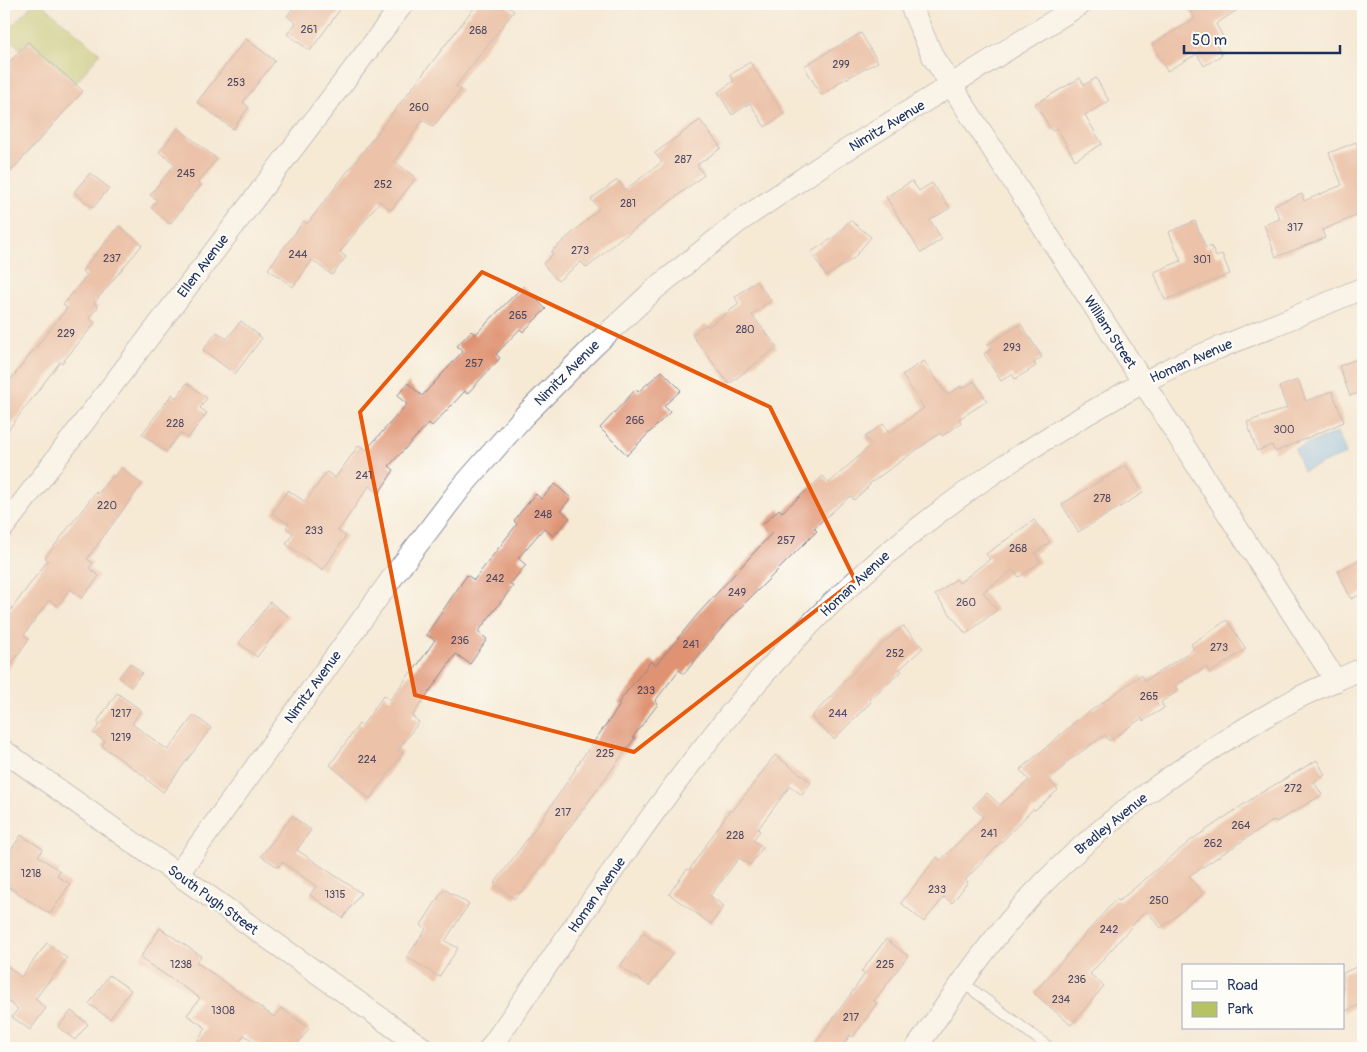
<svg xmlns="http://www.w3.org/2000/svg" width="1367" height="1052" viewBox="0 0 1367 1052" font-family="Pangolin,sans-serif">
	<rect width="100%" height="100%" fill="#fdfcf7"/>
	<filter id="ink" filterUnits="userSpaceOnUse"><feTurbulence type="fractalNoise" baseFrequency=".02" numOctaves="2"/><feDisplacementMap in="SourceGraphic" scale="10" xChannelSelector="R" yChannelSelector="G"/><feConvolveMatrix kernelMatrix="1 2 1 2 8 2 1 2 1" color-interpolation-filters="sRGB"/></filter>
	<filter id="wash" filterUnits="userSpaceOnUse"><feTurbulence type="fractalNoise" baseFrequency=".0096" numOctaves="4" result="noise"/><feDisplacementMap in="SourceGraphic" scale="20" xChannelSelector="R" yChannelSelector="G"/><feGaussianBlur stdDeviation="1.12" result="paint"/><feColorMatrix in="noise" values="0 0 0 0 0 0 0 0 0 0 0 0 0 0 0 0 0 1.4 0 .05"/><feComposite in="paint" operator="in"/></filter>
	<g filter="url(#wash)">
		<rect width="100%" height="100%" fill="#f6ead5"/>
		<path fill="#b6c264" stroke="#687861" d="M33,4h9l58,49 -24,30 -48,-43 -8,9 -13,-14 3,-4 -1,-2z"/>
		<path fill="#7bbbef" stroke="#4b75a6" d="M1338,432l8,22 -43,17 -8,-22z"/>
		<g id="blocks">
			<path fill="#df9372" d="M296,4h48l-34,47 -23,-17 9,-11 -9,-7z
				M477,4h27l10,7 -58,75 5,4 -28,37 -10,-7 -29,41 22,17 -25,32 -11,-9 -40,51 6,5 -14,18 -20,-15 -19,27 -25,-18 36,-48 3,3z
				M1186,4h60l-30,20 8,15 -8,5 6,11 -18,11 -7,-12 -30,17 -15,-27 43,-25z
				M861,33l17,29 -42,22 1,1 -16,10 -17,-29z
				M246,39l29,22 -32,41 6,5 -16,22 -36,-27z
				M28,42l55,49 -79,88v-111z
				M750,62l34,52 -19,13 -15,-24 -18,12 -14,-23 16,-11 -4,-6z
				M1080,78l4,7 12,-7 13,23 -24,14 17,29 -27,16 -18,-32 -5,3 -17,-27z
				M700,120l21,28 -24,17 7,10 -80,62 -1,-1 -36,32 -6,-6 -23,19 -15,-17 10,-10 -2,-2 48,-43 -8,-10 26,-19 8,10 37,-28 -7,-9z
				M178,128l39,31 -19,23 3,3 -31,39 -19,-16 6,-8 -7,-5 25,-31 -16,-12z
				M1356,142l7,18v53l-41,17 3,8 -49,19 -12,-32 16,-6 -6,-14 28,-11 2,7 38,-16 -13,-32z
				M90,173l19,15 -16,20 -19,-16z
				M912,181l7,10 13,-8 18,25 -20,12 12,19 -21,14 -35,-56z
				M850,220l21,17 -18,22 -27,17 -15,-24 25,-16z
				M1195,221l11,27 5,-2 5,11 6,-3 8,20 -65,26 -11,-28 27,-11 -12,-29z
				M119,226l23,19 -48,58 4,4 -9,11 6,5 -33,40 -2,-1 -56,73v-47l63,-80 -4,-3 24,-30 -5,-4z
				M756,281l15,19 -19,15 25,32 -48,37 -37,-49 14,-11 2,3 31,-23 -4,-7z
				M523,286l23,23 -23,23 -3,-3 -24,25 4,4 -33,36 -2,-3 -33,35 -3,-3 -40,43 5,4 -15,23 -10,-7 -31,45 8,5 -23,34 -37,-26 7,-11 -7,-5 3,-4 -17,-11 16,-23 17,12 22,-30 8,6 24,-33 7,5 41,-46 -10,-8 11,-13 14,13 41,-45 -6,-5 14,-15 4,4z
				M241,321l21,17 -27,36 -32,-24 14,-18 10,7z
				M1021,324l21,33 -8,5 2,4 -21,13 -3,-5 -11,7 -17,-27 7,-4 -4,-5z
				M1363,357v34l-13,5 -11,-30z
				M924,361l23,34 14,-9 1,3 12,-8 13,20 -28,18 2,4 -19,13 -2,-3 -71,51 1,1 -16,15 -4,-4 -36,32 3,3 -88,88 -45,55 -5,-4 -24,31 3,3 -25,33 2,1 -113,154 -1,-1 -7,8 -20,-15 43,-58 39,-57 -1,-1 45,-63 -2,-2 33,-42 5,4 41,-50 75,-82 -9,-9 16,-15 3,3 41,-36 6,7 42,-38 -6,-8 18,-13 6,9 35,-25 -22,-33z
				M662,371l19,19 -17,16 6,6 -43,43 -27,-27 36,-39 2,3z
				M1298,380l8,21 26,-10 12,31 -69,30 -3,-7 -15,6 -10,-29 40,-14 -8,-21z
				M187,383l20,15 -7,10 7,5 -19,25 -8,-5 -14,19 -24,-18 30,-40 4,4z
				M1126,465l17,28 -65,39 -16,-28z
				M121,468l21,16 -55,75 6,4 -4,5 10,8 -17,22 -12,-9 -13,17 -8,-6 -25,35 5,4 -25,35v-55l44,-59 -3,-2 51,-66 2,2 14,-18 2,1z
				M555,484l16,14 -10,12 9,8 -17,18 -9,-8 -26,30 8,7 -16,19 3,2 -35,46 9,7 -17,25 -14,-10 -44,62 7,6 -21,28 5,3 -33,46 -40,-34 29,-41 3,2 22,-31 6,5 21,-28 1,1 23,-33 -9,-5 41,-60 7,5 43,-56 -3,-3 9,-12 13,-15 5,5z
				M1034,520l16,22 -15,11 5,9 -21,15 -6,-7 -30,22 14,18 -31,24 -31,-39 21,-16 3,4 31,-24 -4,-5z
				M1363,559v34l-12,6 -13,-28z
				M270,602l18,14 -31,41 -18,-14z
				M1227,620l19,29 -36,24 -4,-6 -31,19 3,5 -17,11 3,6 -21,13 -1,-3 -33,23 -4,-6 -41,29 1,1 -16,15 9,10 -23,20 -2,-1 -68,71 3,2 -16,21 -8,-6 -20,25 -23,-19 36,-46 4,3 42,-43 -10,-10 14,-14 13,12 29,-25 -9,-10 55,-48 66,-47 4,6 49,-32 -3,-5z
				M903,626l20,22 -23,21 2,2 -33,29 2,2 -37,37 -23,-22 57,-60z
				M130,663l12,10 -11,14 -12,-10z
				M117,693l24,17 -9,14 36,26 26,-35 17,13 -48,64 -17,-13 1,-1 -45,-32 3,-5 -12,-8 7,-9 -3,-2z
				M775,755l36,27 -9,13 -12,-9 -32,43 2,2 -7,9 10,7 -13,18 -11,-7 -29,38 14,10 -13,18 -42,-30 18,-25 2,1 41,-60 2,2z
				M1317,760l8,15 -11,7 8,13 -46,27 -2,-2 -85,56 14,18 -42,34 -15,-18 -56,64 14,12 -33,39 -37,-32 82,-94 3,2 71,-60 69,-47z
				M292,816l19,14 -14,20 64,43 -18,25 -33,-23 6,-9 -34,-24 -4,5 -17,-11z
				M21,835l22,14 -5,7 22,15 -3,5 13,8 -20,30 -46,-30v-23z
				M444,889l25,15 -24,37 13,7 -19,29 -32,-20 19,-28 -5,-4z
				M160,928l41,28 -5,6 78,55 7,-9 28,20 -14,20h-31l-20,-13 -9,13h-42l13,-20 -19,-13 13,-17 -60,-40z
				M643,933l29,21 -23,32 -29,-20z
				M886,939l22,17 -34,45 3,2 -24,34 -3,-2 -9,13h-29l53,-74 -4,-2z
				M47,943l20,15 -32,41 11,9 -16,22 -18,-13 6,-8 -14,-11v-35l17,14z
				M1363,964v39l-20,9v-39z
				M109,975l22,15 -21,29 -21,-15z
				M71,1011l17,13 -13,16 -17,-13z"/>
		</g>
	</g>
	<g filter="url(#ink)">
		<use href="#blocks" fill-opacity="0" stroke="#888c9a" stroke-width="1"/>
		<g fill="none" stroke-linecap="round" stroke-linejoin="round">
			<g stroke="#888c9a" stroke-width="12">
				<path id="lane" d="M962,982l88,66"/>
			</g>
			<g stroke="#888c9a" stroke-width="23">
				<path id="street" d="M910,4l23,53 403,624
					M4,527l399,-523
					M4,751l419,297
					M178,874l217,-300 65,-85 64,-73 69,-69 62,-58 82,-66 87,-59 257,-160
					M490,1048c97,-138 193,-291 310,-413 104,-109 233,-195 365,-264 21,-11 44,-19 66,-28 44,-18 88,-36 132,-55
					M916,1048c28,-39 54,-80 85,-117 78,-97 185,-171 293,-231 22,-12 47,-21 69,-32"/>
			</g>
			<use href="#lane" stroke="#fff" stroke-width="10"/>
			<use href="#street" stroke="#fff" stroke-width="21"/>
		</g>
	</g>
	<path d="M0 0H1367V1052H0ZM482,272l288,135 85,173 -221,172 -219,-57 -55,-283z" fill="#f6ead5" fill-opacity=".55" fill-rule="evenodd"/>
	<path fill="none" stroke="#e8590c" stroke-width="4" stroke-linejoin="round" d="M482,272l288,135 85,173 -221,172 -219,-57 -55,-283z"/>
	<g text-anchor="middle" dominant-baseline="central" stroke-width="4.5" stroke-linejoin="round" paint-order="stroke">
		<g font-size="11" fill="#4c4863">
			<text x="309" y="29">261</text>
			<text x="478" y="30">268</text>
			<text x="841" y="64">299</text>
			<text x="236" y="82">253</text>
			<text x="419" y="107">260</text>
			<text x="683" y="159">287</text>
			<text x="186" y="173">245</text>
			<text x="383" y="184">252</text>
			<text x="628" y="203">281</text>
			<text x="1295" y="227">317</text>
			<text x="580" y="250">273</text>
			<text x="298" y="254">244</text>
			<text x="112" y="258">237</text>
			<text x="1202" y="259">301</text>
			<text x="518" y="315">265</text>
			<text x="745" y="329">280</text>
			<text x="66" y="333">229</text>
			<text x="1012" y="347">293</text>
			<text x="474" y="363">257</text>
			<text x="635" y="420">266</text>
			<text x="175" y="423">228</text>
			<text x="1284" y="429">300</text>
			<text x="364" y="475">241</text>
			<text x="1102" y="498">278</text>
			<text x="107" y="505">220</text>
			<text x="543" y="514">248</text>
			<text x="314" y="530">233</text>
			<text x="786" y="540">257</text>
			<text x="1018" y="548">268</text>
			<text x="495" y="578">242</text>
			<text x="737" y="592">249</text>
			<text x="966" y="602">260</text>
			<text x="460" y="640">236</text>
			<text x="691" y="644">241</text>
			<text x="1219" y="647">273</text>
			<text x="895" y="653">252</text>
			<text x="646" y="690">233</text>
			<text x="1149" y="696">265</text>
			<text x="121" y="713">1217</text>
			<text x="838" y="713">244</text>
			<text x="121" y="737">1219</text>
			<text x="605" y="753">225</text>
			<text x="367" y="759">224</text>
			<text x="1293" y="788">272</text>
			<text x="563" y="812">217</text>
			<text x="1241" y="825">264</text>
			<text x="989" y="833">241</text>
			<text x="735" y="835">228</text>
			<text x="1213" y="843">262</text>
			<text x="31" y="873">1218</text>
			<text x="937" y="889">233</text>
			<text x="335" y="894">1315</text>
			<text x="1159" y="900">250</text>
			<text x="1109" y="929">242</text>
			<text x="181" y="964">1238</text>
			<text x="885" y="964">225</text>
			<text x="1077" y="979">236</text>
			<text x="1061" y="999">234</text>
			<text x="223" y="1010">1308</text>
			<text x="851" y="1017">217</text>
		</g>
		<g font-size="14" fill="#1b2f5e" stroke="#fdfcf7">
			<text transform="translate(887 126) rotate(-31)">Nimitz Avenue</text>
			<text transform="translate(203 266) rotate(-53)">Ellen Avenue</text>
			<text transform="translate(1110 332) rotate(57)">William Street</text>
			<text transform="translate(1191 361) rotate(-24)">Homan Avenue</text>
			<text transform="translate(567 373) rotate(-45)">Nimitz Avenue</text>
			<text transform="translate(855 584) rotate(-43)">Homan Avenue</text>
			<text transform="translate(313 687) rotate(-54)">Nimitz Avenue</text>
			<text transform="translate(1111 824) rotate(-39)">Bradley Avenue</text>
			<text transform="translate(597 895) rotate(-55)">Homan Avenue</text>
			<text transform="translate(213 900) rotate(36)">South Pugh Street</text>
		</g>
	</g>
	<rect width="1367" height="1052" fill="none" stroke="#fdfcf7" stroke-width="20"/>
	<rect x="1182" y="964" width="162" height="65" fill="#fdfcf7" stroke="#a3aaba"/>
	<rect x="1192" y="981" width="25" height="8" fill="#ffffff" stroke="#a3aaba"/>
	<text x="1227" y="990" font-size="15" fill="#1b2f5e">Road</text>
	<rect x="1192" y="1002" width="25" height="15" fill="#b6c264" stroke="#a3aaba"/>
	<text x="1227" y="1014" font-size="15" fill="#1b2f5e">Park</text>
	<path d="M1184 45v8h156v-8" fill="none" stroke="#1b2f5e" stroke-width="2.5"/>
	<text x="1192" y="45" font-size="15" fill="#1b2f5e" stroke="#fdfcf7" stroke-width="4" paint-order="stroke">50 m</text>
</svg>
